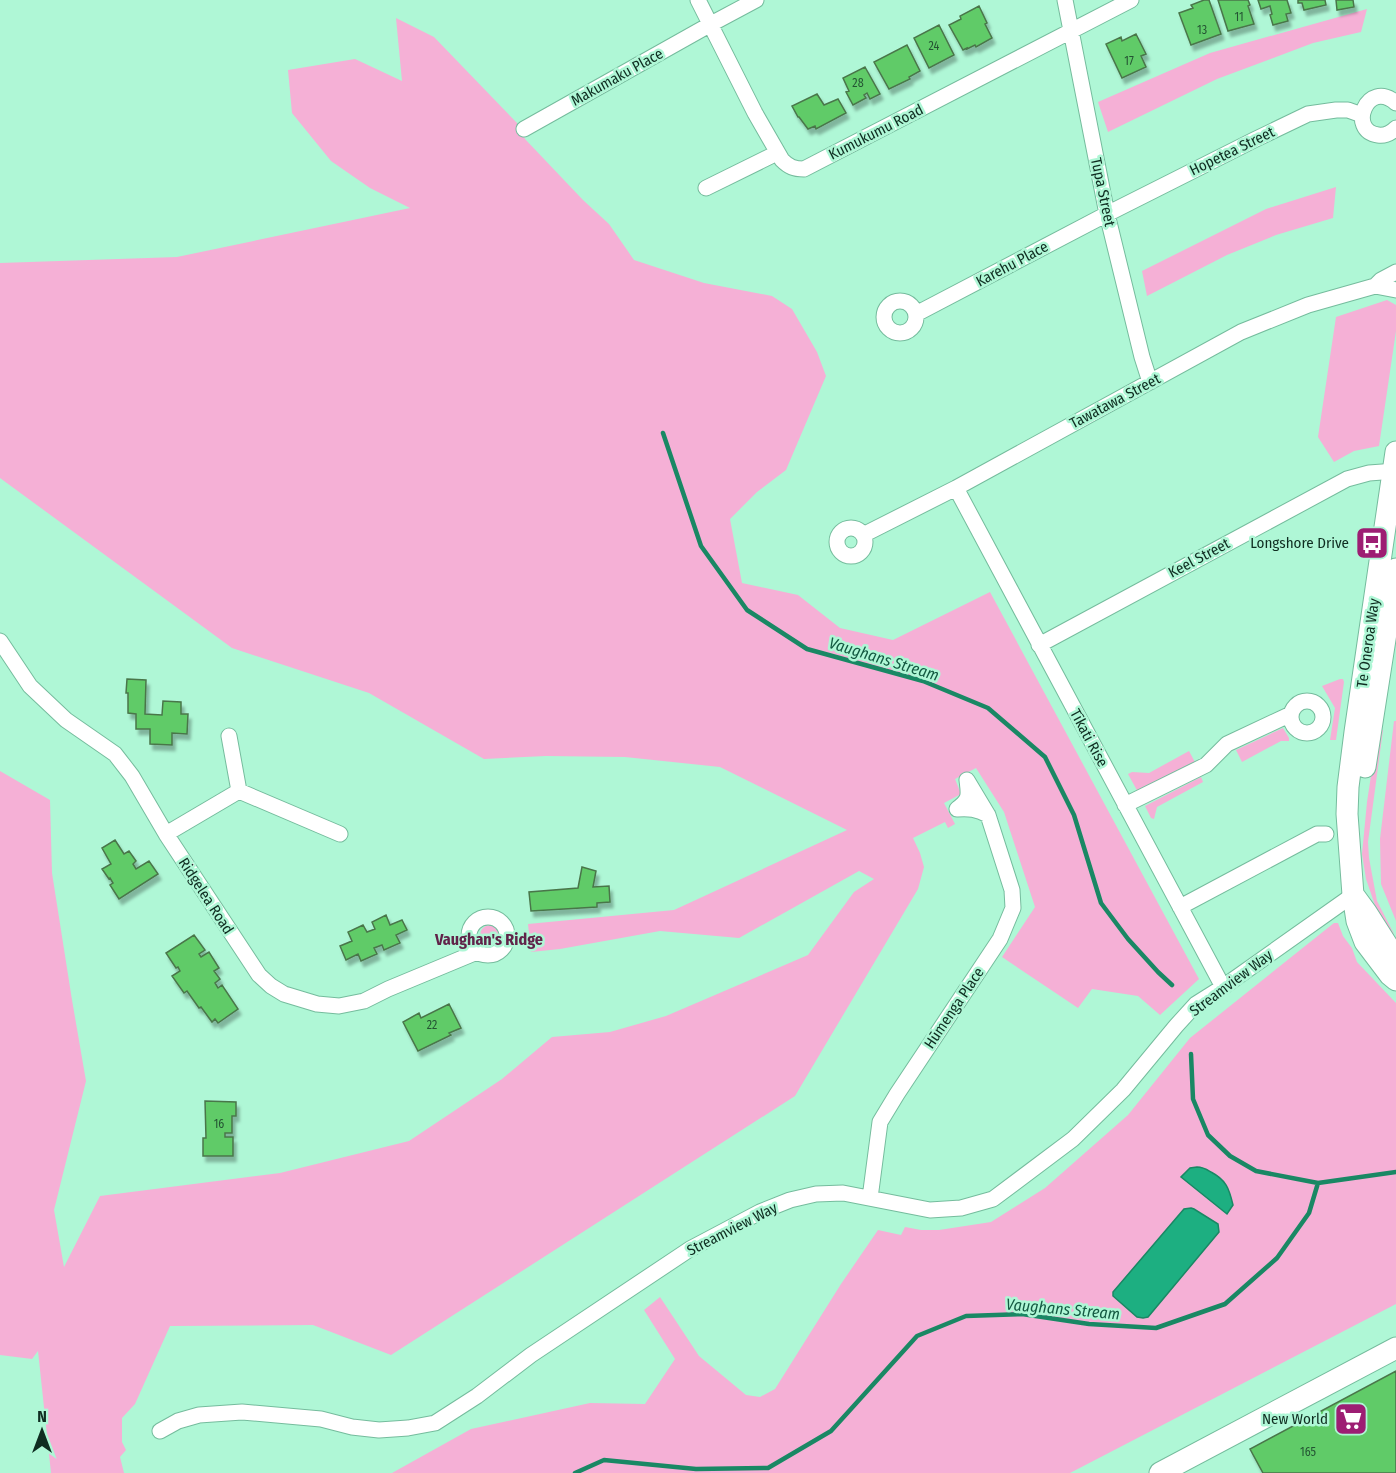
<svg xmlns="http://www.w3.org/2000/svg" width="1396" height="1473" viewBox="0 0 1396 1473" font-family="'Fira Sans Condensed',sans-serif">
	<defs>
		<filter id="shadow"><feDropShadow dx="3" dy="5.5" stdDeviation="1.5" flood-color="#0004"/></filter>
	</defs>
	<rect width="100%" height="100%" fill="#aff7d6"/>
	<path fill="#f5b0d6" d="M1367,9l-6,23 -48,11 -96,36 -109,53 -10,-30 112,-49z
		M396,18l38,19 83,86 8,16 58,61 26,24 25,36 70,23 68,13 20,13 25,43 9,24 -40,94 -29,22 -27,27 12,64 56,12 42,33 53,12 97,-48 209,387 -39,36 -22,-19 -46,-7 -14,19 -76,-51 33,-50 -31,-95 -28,-44 -21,11 6,15 -17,9 11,21 -7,4 -3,-6 -32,16 7,15 4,14 -6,22 -123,207 -404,259 -78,-30 -143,1 -35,78 -13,14v24l4,8 -6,7 4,16h-73l-13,-122 -6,8 -32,-4v-584l50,29 2,73 20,127 14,81 -32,129 10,57 36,-71 180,-23 129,-32 93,-62 50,-42 58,-5 56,-16 142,-61 46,-63 20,-13 -15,-8 -120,67 -79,-7 -100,18 -29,3 -3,-28 146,-14 173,-80 -127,-63 -95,-10 -79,-1 -62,3 -115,-66 -137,-45 -232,-170v-215l177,-6 233,-49 -40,-20 -39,-27 -39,-48 -4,-43 67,-11 47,22z
		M1336,187l-3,31 -57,17 -49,20 -80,41 -5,-25 124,-62z
		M1387,300l9,5v26l-17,115 -25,5 -20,11 -16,-25 18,-120z
		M1340,679h3l1,3 -8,58h-6l5,-32 -13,-22z
		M1394,721h2v200l-15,-37 -1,-45z
		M1283,728l6,10v3h-8l-39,21 -6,-12z
		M1378,730h5l-15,112 1,16 8,43 17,33 -8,-4 -9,-19 -11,-32 -4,-25 5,-52z
		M1189,751l7,13 -57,30 -11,-20 4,-2 17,1z
		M1201,777l2,5 -46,25 -3,12 -3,-1 -6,-12z
		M1334,923h4l5,13 9,12 5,14 39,41v301l-326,169h-678l79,-44 119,-26 55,1 30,-45 -31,-49 16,-13 39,59 47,39 14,2 15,-8 66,-105 37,-54 23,5 4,-8 16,3h18l52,-8 54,-34 83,-73 62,-77z
		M480 935a10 10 0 1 1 20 0a10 10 0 1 1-20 0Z"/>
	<path fill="#1daf81" stroke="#198864" stroke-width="1.5" d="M1197,1167c6,0 9,2 14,5 15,8 18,16 22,33l-6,9 -46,-37 9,-9z
		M1191,1208l3,1 24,15 1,8 -71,85 -5,1 -6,-1 -24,-21v-4l71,-83z"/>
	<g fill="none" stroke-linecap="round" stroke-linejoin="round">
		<path stroke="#198864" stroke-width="4.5" d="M663,433l38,113 46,64 60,39 116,32 65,27 57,49 29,58 27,88 27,36 30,33 14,13
			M1191,1054l2,45 15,36 22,21 26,15 62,12 78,-11
			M575,1473l29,-13 92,9 72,-1 63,-37 86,-95 49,-20 56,-2 67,10 67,4 69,-24 52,-46 32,-45 9,-30"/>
	</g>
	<path fill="#61cb68" stroke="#49764a" stroke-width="1.5" filter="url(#shadow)" d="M1204,0h5l12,34 -30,11 -12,-32 14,-5 -2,-3z
		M1218,0h30l2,5 -2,1 6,18 -26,7z
		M1258,0h29l4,13 -5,1 2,7 -15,4 -3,-10 2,-1 -2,-8 -9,3z
		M1298,0h27l1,5 -22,5 -2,-7h-4z
		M1336,0h17l1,7 -17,3z
		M979,6l8,17 -2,1 7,14 -16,9 -1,-2 -8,4v-1l-4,2 -14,-25 12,-6 -1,-3z
		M939,25l15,30 -25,13 -15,-30z
		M1136,34l10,20 -5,2 5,11 -24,11 -16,-34 15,-7 1,4z
		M907,45l13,26 -11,6 1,2 -21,10 -15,-27z
		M865,67l15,27 -10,5 -3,-6 -3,2 2,3 -13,7 -7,-13 3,-1 -6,-13z
		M817,94l7,11 14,-6 8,14 -30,16 -1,-3 -7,3 -9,-12h-1l-6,-11z
		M127,679l19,1 -1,34 17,1 1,-14 18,1v12h7l-1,20 -15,-1v12l-22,-1v-15h-14v-15l-8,-1v-20h-2z
		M115,840l9,14 5,-3 7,10 -3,3 3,5 13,-8 9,13 -39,25 -9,-14 3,-2 -3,-5 -1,1 -7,-10 9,-5 -9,-16z
		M582,867l14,4 -3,16 16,-1 1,16 -13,1v4l-66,4 -2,-19 49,-4z
		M386,915l4,10 12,-5 5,10 -11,5 4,8 -16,7 -2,-5 -8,3 3,6 -16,7 -3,-7 -12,6 -6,-14 12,-5 -4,-9 15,-7 4,7 8,-3 -3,-7z
		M194,935l11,15 -6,4 2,3 8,-5 10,16 -5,3 6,8 -5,4 3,5 4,-3 16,24 -20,14 -3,-4 -3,3 -11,-15 -2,1 -12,-17 -3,2 -12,-17 8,-5 -2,-4 -2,1 -10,-15z
		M449,1004l12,24 -12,5 2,2 -33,16 -15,-29 16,-9 2,5z
		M205,1101l31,1v14h-4v17h-7v4h8v19h-30v-18h3z
		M1396,1371v102h-133l-13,-24z"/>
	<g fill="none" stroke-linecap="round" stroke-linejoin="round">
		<g stroke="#75bc9d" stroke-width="17">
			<path id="street" d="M698,0l57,113 27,47c7,7 12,9 22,9l327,-169
				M1065,0l42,214 35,143 8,25
				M1396,103c-29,-25 -49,28 -18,32 7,1 13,-2 18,-7
				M524,129l187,-105 45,-24
				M706,188l71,-35
				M1396,272l-15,8 -6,6 21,4
				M884 317a16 16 0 1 1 32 0a16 16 0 1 1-32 0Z
				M916,314l191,-100 147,-74 54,-26 28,-4h12l14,5
				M956,488l267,499
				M837 542a14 14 0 1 1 28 0a14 14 0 1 1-28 0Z
				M863,535l93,-47 285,-156 67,-27 67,-19
				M0,641l30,45 36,34 49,34 17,22 34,58 93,141 12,11 13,8 33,10 22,2 25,-5 24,-12 89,-37
				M1039,645l308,-166 22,-6 27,-2
				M1291 717a16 16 0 1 1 32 0a16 16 0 1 1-32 0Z
				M229,736l10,55 101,43
				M1125,805l81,-40 21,-21 64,-30
				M166,834l73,-43
				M1180,907l137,-73h9
				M469 936a19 19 0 1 1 38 0a19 19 0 1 1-38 0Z
				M870,1198l10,-76 17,-28 103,-155 13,-31 -1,-18 -24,-75 -21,-35c2,16 3,19 -10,29 12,-1 20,0 31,6
				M160,1431l18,-10 21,-6 43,-3 79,7 31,8 27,3 29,-2 27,-5 42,-27 54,-41 159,-106 70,-37 30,-12 26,-6 27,-1 87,17 31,-2 32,-9 80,-60 50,-49 53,-64 20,-22 27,-17 130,-92"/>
		</g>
		<g stroke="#75bc9d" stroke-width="23">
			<path id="secondary" d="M1396,452l-41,280 -7,55 -1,27 6,81 4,26 8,21 25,33 6,5
				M1365,767l31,-198
				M1355,897l11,15 30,47
				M1160,1473l236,-125"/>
		</g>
		<use href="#street" stroke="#fff" stroke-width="15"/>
		<use href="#secondary" stroke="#fff" stroke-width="21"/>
	</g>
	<defs>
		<g id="bus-square" transform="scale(1.725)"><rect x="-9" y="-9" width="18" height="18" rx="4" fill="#9d1e73" stroke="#aff7d6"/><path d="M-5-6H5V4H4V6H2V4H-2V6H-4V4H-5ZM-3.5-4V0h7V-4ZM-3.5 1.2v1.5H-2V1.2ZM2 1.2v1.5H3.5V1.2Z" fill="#fff"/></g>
		<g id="supermarket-square" transform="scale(1.725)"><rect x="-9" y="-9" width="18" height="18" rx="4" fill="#9d1e73" stroke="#aff7d6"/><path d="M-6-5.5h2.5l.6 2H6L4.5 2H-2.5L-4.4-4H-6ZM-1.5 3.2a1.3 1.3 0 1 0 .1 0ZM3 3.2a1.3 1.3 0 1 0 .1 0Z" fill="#fff"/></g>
	</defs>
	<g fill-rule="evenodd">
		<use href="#bus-square" x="1372" y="543"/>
		<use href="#supermarket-square" x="1351" y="1419"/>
	</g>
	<g text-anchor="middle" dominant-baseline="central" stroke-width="5" stroke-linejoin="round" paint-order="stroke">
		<g font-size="12" fill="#245433">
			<text x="1239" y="17">11</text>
			<text x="1202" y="30">13</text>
			<text x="934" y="46">24</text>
			<text x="1129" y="61">17</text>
			<text x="858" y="83">28</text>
			<text x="432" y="1025">22</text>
			<text x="219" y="1124">16</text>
			<text x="1308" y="1452">165</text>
		</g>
		<g font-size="15" fill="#0f2d21" stroke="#aff7d6">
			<text transform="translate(617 77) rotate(-29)">Makumaku Place</text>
			<text transform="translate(876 132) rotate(-27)">Kumukumu Road</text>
			<text transform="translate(1232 151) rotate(-26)">Hopetea Street</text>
			<text transform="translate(1103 192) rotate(78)">Tupa Street</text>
			<text transform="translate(1012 264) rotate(-28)">Karehu Place</text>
			<text transform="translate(1115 401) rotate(-28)">Tawatawa Street</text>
			<text transform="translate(1199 558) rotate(-28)">Keel Street</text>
			<text transform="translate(1368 643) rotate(-82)">Te Oneroa Way</text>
			<text transform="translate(1089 738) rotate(62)">Tīkati Rise</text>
			<text transform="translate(206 896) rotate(57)">Ridgelea Road</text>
			<text transform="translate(1231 983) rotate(-37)">Streamview Way</text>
			<text transform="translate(954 1008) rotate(-56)">Hūmenga Place</text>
			<text transform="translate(732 1229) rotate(-27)">Streamview Way</text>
		</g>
		<g font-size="15" fill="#0f2d21" stroke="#aff7d6" text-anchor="end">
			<text x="1349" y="543">Longshore Drive</text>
			<text x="1328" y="1419">New World</text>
		</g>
		<g font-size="16" font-style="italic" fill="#145a42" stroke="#aff7d6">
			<text transform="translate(884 659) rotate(17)">Vaughans Stream</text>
			<text transform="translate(1063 1309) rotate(5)">Vaughans Stream</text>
		</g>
		<g font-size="16" font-weight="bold" fill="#602349" stroke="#aff7d6">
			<text x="489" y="939">Vaughan's Ridge</text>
		</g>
	</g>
	<g transform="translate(42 1431)" stroke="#aff7d6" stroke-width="4.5" paint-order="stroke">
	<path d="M0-4.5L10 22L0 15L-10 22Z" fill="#0f2d21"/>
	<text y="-9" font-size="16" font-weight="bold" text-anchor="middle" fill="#0f2d21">N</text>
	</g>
</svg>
